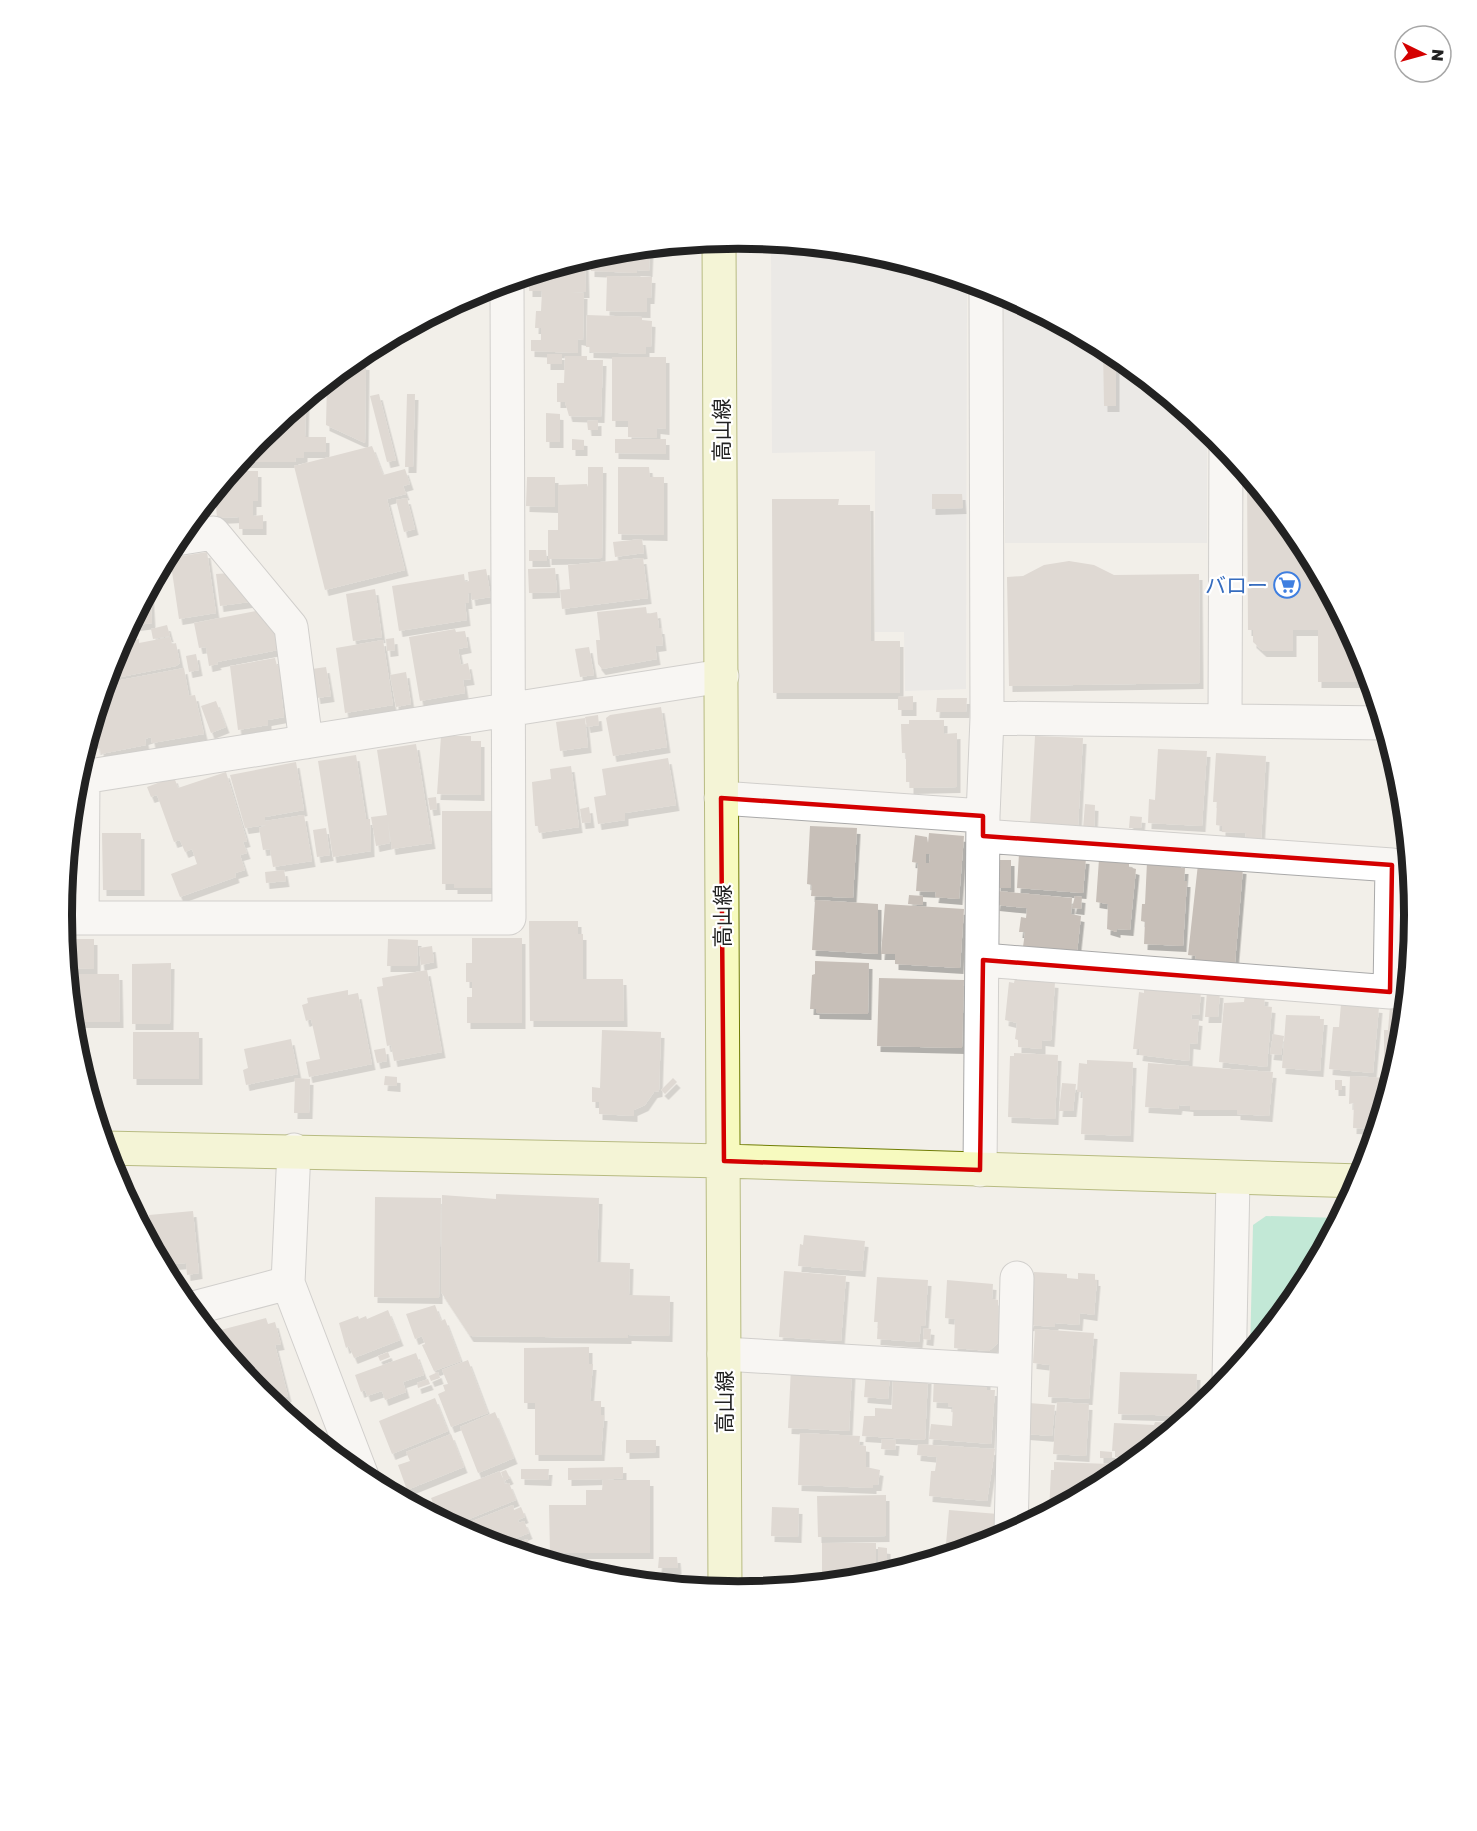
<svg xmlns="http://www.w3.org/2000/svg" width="1477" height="1831" viewBox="0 0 1477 1831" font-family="'Golos Text','Noto Sans JP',sans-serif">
	<defs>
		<filter id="shadow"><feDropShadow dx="3.5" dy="6" stdDeviation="0" flood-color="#0004"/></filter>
	</defs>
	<rect width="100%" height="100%" fill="#f2efe9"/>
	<path fill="#88e0be" d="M1266,1216l75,2 -40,74 -51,63 3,-130z"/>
	<path fill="#e2e2e2" d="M771,242l100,10 96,29 -1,408 -61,2 -1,-59h-29v-181l-103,2z
		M1004,294l111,59 92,75v115h-202z"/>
	<path fill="#c7bfb8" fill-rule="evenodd" filter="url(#shadow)" d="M650,247l-1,24 -12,-1v3l-46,-2v-8h-3v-6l19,-6z
		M585,258l1,34h-15l13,1 -1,47 -5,-1v14l-47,-2v-11h10v-12h-6l1,-17h5l1,-20h-13v-12h13l-1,3 10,1 -8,-1v-11z
		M607,276l45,1 -1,21h-4v14l-41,-1z
		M587,315l55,2v3l10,1 -1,26h-5v7l-56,-2v-5h-4z
		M1103,347l13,6v53h-12z
		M547,354h15v10h-15z
		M565,356h22v4h16l-2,57 -32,-1 -4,-14h-8v-19h7z
		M612,357h54v72l-9,-1v10l-29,-1v-16h-16z
		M349,363l17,1 -1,79 -39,-18 1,-43z
		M379,394l17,66 -9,2 -17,-66z
		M407,394h8l-2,73h-8z
		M306,399l-1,38h21v15h-22v6h-8l-1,4h-56l21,-25z
		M546,413l14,1v28h-14z
		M598,420v10h-10l-1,-9z
		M572,439l12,1v10h-12z
		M615,439h51v15l-51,-1z
		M372,446l11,29 22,-6 5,15 -7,2 3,8 -19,5 18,71 -80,20 -31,-124z
		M588,467h15l-1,91 -54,1v-29h10v-45l29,-1 1,3z
		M618,467h31l1,10h14v58l-46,-1z
		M232,471h26v30h-5v15l10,-1v14h-24v-12l-22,1 -2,-26z
		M1247,473l55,67 62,117 15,48h-6l-8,-23h-47v-52h-25v21h-30l-10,-9v-12h-5z
		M527,477h28v30l-29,-1z
		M932,494h30l1,14 -31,1z
		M407,498l8,31 -11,3 -8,-32z
		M772,499h67l-1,6h32l1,136h29v52h-127z
		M642,539l2,14 -29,4 -2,-15z
		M529,550h17l1,11h-18z
		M207,552l9,61 -37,6 -9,-61z
		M643,558l5,40 -86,11 -2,-19 10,-1 -2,-24z
		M1069,561l25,4 20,10 85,-1 1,109 -191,3 -2,-109 16,-1 21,-11z
		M555,568l2,24 -28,1 -1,-24z
		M486,569l5,28 -19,3 -1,-7h-3l1,10h-4l2,17 -68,11 -7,-45 72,-12 1,8 4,-1 -1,-9z
		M231,573l25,28 -36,5 -4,-32z
		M150,587l2,36 -23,3z
		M375,589l7,48 -29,4 -7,-47z
		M646,607l1,7 10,-2 2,16h2l2,17 -8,1 2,13 -55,10 -4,-5 -2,-24h4l-3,-28z
		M261,610l14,15 3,25 -61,12 1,2 -9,2 -3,-19 -7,1 -5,-25z
		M167,625l3,11 -17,3 -2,-10z
		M455,629l1,3 9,-1 3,16 -10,2 3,16 7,-2 3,16 -8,1 2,13 -45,8 -11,-64z
		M170,637l2,7 4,-1 4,20 -4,3 -70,14 15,-38 18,-3v4z
		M394,638l1,12 -8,1 -1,-12z
		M383,640l10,65 -48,8 -9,-65z
		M589,647l5,28 -14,2 -5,-28z
		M196,654l3,16 -10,2 -3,-16z
		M275,658l2,8 4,-1 4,25h-4l3,27 -16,3v5l-30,5 -8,-64z
		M326,667l5,29 -14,2 -5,-29z
		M184,668l5,28 6,-1 9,39 -52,9 -1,-6 -6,2 1,6 -45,9 -1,-6 -3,1 -5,-24 13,-42z
		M406,672l5,32 -15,3 -6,-32z
		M913,696v14h-15v-13z
		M937,698h30l-1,14h-30z
		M216,701l10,26 -15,6 -10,-27z
		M661,707l6,40 -54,9 -7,-38 4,-3z
		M598,715l1,10 -12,2 -2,-10z
		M585,718l3,29 -28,4 -4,-29z
		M909,720h35v14l13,-1v54l-47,1v-6h-4v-29h-4l-1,-29h8z
		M441,736h30v5h10v54l-44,-1z
		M1035,736l48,2 -5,89 -48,-2z
		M416,744l16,99 -40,6 -4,-27 2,21 -14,3 -5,-29 16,-2 -10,-65z
		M1158,749l49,2 -5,75 -54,-3 1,-24 6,1z
		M1216,753l50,3 -5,86 -16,-1 1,-8 -24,-1v-6l-6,-1 1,-23h-4z
		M356,755l10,64h4l1,32 -38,6 -15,-96z
		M668,758l8,47 -51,8v7l-27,4 -4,-27 12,-2 -4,-26z
		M296,762l8,48 -39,7v4l39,-6 8,46 -39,6 -3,-18 -7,1 -4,-22 7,-3 -21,3 -15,-53z
		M571,766l8,61 -40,6 -1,-7h-3l-3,-44 19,-3 -1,-10z
		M226,772l21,69 -4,1 4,11 -7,2 5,15 -10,3 1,4 -56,20 -9,-23 26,-10 -5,-15 -7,3 -5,-12 -6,2 -17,-47 -6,2 -4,-10 27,-10 4,11z
		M436,797l1,12 -7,1 -2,-12z
		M1085,804l10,1 -1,24h-11z
		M589,807l2,15 -9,1 -2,-14z
		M442,811h50v77h-38v-4h-12z
		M1130,816l12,1 -1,11h-12z
		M810,826l47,2 -4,70 -42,-2 1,-11 -5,-1z
		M326,828l4,27 -13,2 -4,-27z
		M102,833h39v57h-38z
		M929,833l35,3 -5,63 -24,-2 1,-5 -20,-1 2,-28 -6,-1 3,-27 12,2 1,6zM926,854h4l-1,9h-3z
		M1019,853l67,5 -3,35 -66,-5z
		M1099,859l30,2v6l7,2 -6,61 -13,-1v3l-10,-3 1,-25 -12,-2z
		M997,860h14v28h-14z
		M1147,862l34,2v4h4l-1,13h3l-4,65 -39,-2 1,-22 -4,-1 1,-17h3z
		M1198,864l45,4 -8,95 -40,-3 1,-4 -8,-1z
		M284,870l2,11 -20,2 -1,-11z
		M1406,875h5l2,13 -7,-1z
		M998,891l74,7 -1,16 10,2 -4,37 -54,-6 2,-15h-6l2,-15 5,1 1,-10 -31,-3z
		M909,895l14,1v9l-15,-1z
		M1075,896l7,1 -1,12 -9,-1z
		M815,900l63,4v50l-66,-4z
		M885,904l79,5 -4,59 -65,-4v-10h-14z
		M529,921h49v13h5v45h40l1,42h-94z
		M472,938h50v85h-55v-26h5v-15h-6v-19h6z
		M68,939h26v30l-26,-1z
		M388,939l30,1 -1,26h-30z
		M432,946l2,16 -13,3 -2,-17z
		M815,961l54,2 -1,51 -52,-1v-4h-6l2,-34 3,-1z
		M171,963l-1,61h-38v-60z
		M427,970l15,82 -48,9 -3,-16 -4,1 -10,-59 6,-1 -1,-8z
		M75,974h44l1,48h-46z
		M879,978l85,2 -2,68 -85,-2z
		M1015,978l40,4 -4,59 -9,-1v9l-24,-2v-7l-3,-1 2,-16 -12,-3 4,-38 5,1z
		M1144,988l57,3 -2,24 -7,-1 -1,5 8,1 -2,24 -7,-1 -1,18 -50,-6 1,-6h-7l6,-57 5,1z
		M348,990v5l10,-2 14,71 -63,13 -3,-15 14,-3 -9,-40 -5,2 -4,-16 6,-2 -1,-5z
		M1207,991l13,1 -2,25h-13z
		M1245,994l20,2 -1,10 8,1 -5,60 -48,-5 5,-59 20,-1z
		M1341,1004l38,3 -6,66 -44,-4 4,-42h6z
		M1390,1006l16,1 -4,41 -5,18h-9v-7l-4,1v-30h4z
		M1286,1015l34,1v3h4l-4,52 -38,-3z
		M602,1030l59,2 -2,59 -5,1 -9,13 -11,5v6l-35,-2v-12h-7v-15l8,1z
		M133,1032h66v47h-66z
		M1273,1034l11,2 -3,19 -11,-1z
		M291,1039l7,35 -52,11 -3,-15 5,-2 -4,-19z
		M385,1048l2,13 -10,2 -3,-13z
		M1014,1053l44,2 -3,64 -47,-2 2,-61h4z
		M1087,1060l46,2 -3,74 -49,-2 2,-42h-6l2,-29 8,1z
		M1148,1063l125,9 -4,44 -32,-2v-4h-47v-4l-11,-1 -1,4 -33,-2z
		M385,1076l12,1v9l-13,-1z
		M1350,1076l37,2v22l-9,29 -25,-1 1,-25 -5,1z
		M295,1078l15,1 -1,34h-15z
		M673,1078l4,4 -12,12 -4,-4z
		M1335,1080h7v10h-7z
		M1062,1083l14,1 -3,27h-14z
		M133,1193l9,35 -18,-33z
		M496,1194l103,4 -2,64 33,1 -1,32 41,1 -1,40 -41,-1v3l-158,-2 -29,-44 1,-97 54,4z
		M375,1197l66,1 -2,100 -65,-1z
		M193,1211l6,62 -12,2 -1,-12 -24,2 -10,-17 -3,-33z
		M804,1235l61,6 -3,30 -64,-5 2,-22 3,1z
		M784,1271l62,5 -5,65 -62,-4z
		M1034,1272l33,2v4l11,1v-6l17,1v6h2l-3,35 -14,-2 -1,12 -24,-2v4l-27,-2 4,-9 1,-8 -5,-1z
		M877,1277l51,3 -3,46h-4l-2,16 -42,-3 1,-17h-4z
		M947,1280l46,4 -1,15 6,1 1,42 -10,9 -35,-3 1,-29 -10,-1z
		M435,1305l6,16 4,-2 16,42 -27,10 -12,-26 3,-1 -3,-8 -7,3 -9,-25z
		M388,1310l12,30 -46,18 -5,-12 -3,2 -7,-25 19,-7 1,3 7,-3 1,3z
		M266,1318l2,6 7,-2 6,22 -6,1 13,51 -19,5 -60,-68z
		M924,1328l7,1 -1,11 -7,-1z
		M1035,1329l59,4 -5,66 -41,-2 2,-32 -17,-2z
		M589,1347v17h4l-3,37h11v14h3l-3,40h-66v-52h-11v-55z
		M388,1352l2,5 -10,4 -2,-5z
		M416,1353l8,22 -21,7 3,10 -21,8 -3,-9 -15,5 -2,-6 -4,2 -6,-17z
		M468,1360l20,53 -37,14 -13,-33 7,-3 -2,-6 5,-1 -6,-14z
		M791,1368l61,3 -3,60 -61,-3z
		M438,1372l2,6 -9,3 -2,-5z
		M866,1372l24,2 -2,25 -24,-2z
		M1120,1372l77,2 -1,18 14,1v7l-19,16 -73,-2z
		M893,1376l35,2 -3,62 -63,-4 2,-20h11v-8l17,1z
		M934,1376l53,5v9h8l-4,54 -62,-5 2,-15 21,2 1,-19 -5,-1v-3l-15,-1z
		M428,1379l2,5 -12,4 -1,-5z
		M435,1398l13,33 -56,23 -13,-33z
		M1057,1402l32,2 -3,52 -33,-2z
		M1029,1403l26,2 -3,31 -26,-2z
		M495,1412l19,46 -36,15 -18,-46z
		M1155,1422l19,1 -1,3 5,1 -40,32 -23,-2v-6h-3l2,-28 40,2z
		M800,1433l60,3 -1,9 7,1v21l14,3 -2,15h-5v3l-75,-3z
		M451,1434l13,33 -57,23 -9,-25 12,-4 -4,-9z
		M882,1439l14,1 -1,10 -14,-1z
		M626,1440h30v12l-30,1z
		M918,1444l77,5 -8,52 -58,-5 2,-25h4l2,-14 -20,-2z
		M1100,1451l12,1v6h-12z
		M1054,1462l56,2v17l-61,32 2,-43h3z
		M623,1467v11l-18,2h45v73h-100l-1,-48h37v-15h16l1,-11 -35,1v-12z
		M521,1469h28l-1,11 -27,-1z
		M506,1470l4,8 -6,3 -3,-9z
		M500,1471l5,13 4,-1 7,17 -64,26 -18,-9 4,-2 -7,-17z
		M886,1495v41l-68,1 -1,-41z
		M430,1501l5,15 -19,-9z
		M513,1505l1,5 7,-3 4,10 -7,3 1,3 5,-2 5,12 -32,13 -18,-5 -24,-13z
		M772,1507l27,1 -1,29 -27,-1z
		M949,1510l49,4 -3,28 -53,16v-4l3,1z
		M527,1539l6,13 4,-2 3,9 -36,-11z
		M822,1543h54v35l-59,7v-12h5z
		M878,1547l9,1v16l-9,-1z
		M659,1557h18l1,11h-20z"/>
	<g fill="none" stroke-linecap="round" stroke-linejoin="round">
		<g stroke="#a9a9a9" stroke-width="35">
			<path id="street" d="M176,539l37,-6 78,94 15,115
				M987,718l397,5
				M1225,720l1,-272
				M79,769l4,8 -1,141
				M83,777l639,-101
				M721,798l262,18
				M62,918h447l-2,-636
				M983,960l407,32 2,-127 -409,-29
				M980,1170l3,-354 4,-98 -1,-432
				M288,1283l75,196
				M190,1309l98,-26 6,-133
				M724,1354l289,17
				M1229,1380l4,-202
				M1011,1534l6,-256"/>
		</g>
		<g stroke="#707d05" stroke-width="35">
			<path id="secondary" d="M719,240l6,1351
				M105,1148l619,13 637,20"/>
		</g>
		<use href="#street" stroke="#fff" stroke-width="33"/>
		<use href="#secondary" stroke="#f7fabf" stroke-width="33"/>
	</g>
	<path d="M0 0H1477V1831H0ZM721,798l262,18v20l409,29 -2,127 -407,-32 -3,210 -256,-9z" fill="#f2efe9" fill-opacity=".55" fill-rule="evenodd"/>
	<path fill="none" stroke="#d40000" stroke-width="4.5" stroke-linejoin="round" d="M721,798l262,18v20l409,29 -2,127 -407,-32 -3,210 -256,-9z"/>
	<defs>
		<g id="supermarket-ring" transform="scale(1.35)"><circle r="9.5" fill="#fff" stroke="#3f7fe0" stroke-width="1.5"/><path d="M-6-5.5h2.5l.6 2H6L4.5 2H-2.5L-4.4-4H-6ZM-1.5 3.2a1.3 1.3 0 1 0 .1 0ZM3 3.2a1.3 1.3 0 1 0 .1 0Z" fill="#3f7fe0"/></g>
	</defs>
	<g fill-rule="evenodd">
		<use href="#supermarket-ring" x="1287" y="585"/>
	</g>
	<g text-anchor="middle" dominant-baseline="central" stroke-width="4.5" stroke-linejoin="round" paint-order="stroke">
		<g font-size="21" fill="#222" stroke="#fff">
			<text transform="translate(721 430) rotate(-90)">高山線</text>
			<text transform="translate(722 916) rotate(-90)">高山線</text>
			<text transform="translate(724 1402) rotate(-90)">高山線</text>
		</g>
		<g font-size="21" fill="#366cbe" stroke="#fff" text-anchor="end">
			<text x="1268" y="585">バロー</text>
		</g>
	</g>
	<path d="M0 0H1477V1831H0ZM72 915a666 666 0 1 1 1332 0a666 666 0 1 1-1332 0Z" fill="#fff" fill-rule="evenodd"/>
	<path fill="none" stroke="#222" stroke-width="8" d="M72 915a666 666 0 1 1 1332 0a666 666 0 1 1-1332 0Z"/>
	<g transform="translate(1423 54) rotate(95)"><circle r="28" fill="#ffffff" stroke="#a7a7a7" stroke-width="1.5"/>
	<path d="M0-4.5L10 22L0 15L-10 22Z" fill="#d40000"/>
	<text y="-9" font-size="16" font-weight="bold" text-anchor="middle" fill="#222222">N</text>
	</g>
</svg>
